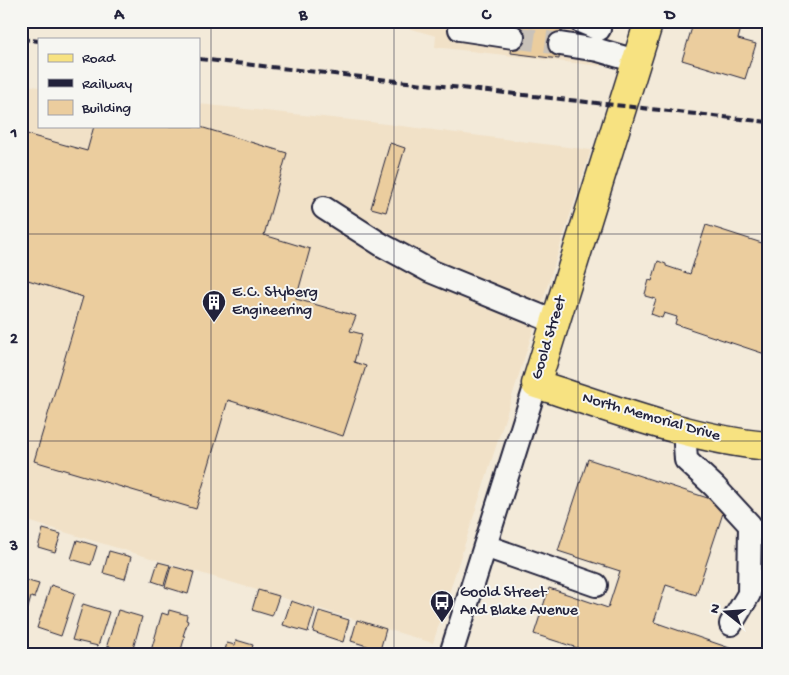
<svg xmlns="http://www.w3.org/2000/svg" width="789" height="675" viewBox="0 0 789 675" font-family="'Gochi Hand',sans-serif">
	<rect width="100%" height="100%" fill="#f3ead9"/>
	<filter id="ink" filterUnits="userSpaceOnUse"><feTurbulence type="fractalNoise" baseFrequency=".02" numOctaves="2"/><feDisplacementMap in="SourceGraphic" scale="10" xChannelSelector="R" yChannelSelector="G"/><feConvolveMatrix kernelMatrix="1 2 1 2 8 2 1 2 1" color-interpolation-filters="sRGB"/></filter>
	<g filter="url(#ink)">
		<path fill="#f1e1c7" d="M383,21h232l-14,45 -166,-19 1,-11z
			M21,84l18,3v39h160v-22l171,18 221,28 -158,493 -412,-124z"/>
		<path fill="#ebcd9e" stroke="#22223b" d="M515,21l48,1 -4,37 -48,-6z
			M694,21h49l-5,18 18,5 -11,35 -63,-19z
			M94,126h103l90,27 -23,82 46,14 -14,50 60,17 -6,15 12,3 -8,28 12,4 -23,70 -115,-36 -32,109 -162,-48 49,-164 -55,-17 -7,21v-171l8,5 58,16z
			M390,143l15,5 -19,64 -15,-4z
			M706,225l62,20v110l-93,-31 2,-7 -13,-4 -2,5 -11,-4 5,-15 -11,-3v-2l4,-14 3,1 6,-20 8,3v2l24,8z
			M588,459l138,45 -30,91 -30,-10 -12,37 93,32h-151l-62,-20 15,-46 59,20 12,-37 -62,-20z
			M43,529l18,5 -6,18 -17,-5z
			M77,540l20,6 -6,19 -20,-6z
			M109,551l22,6 -6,22 -22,-6z
			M158,562l12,3 -6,20 -12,-4z
			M171,566l23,6 -6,22 -23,-7z
			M21,579l18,5 -5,14 -3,-1 -7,25h-3z
			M51,585l24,8 -14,43 -24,-8z
			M258,590l21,6 -7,20 -20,-6z
			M291,601l24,8 -7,23 -25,-7z
			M83,604l26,8 -11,34 -26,-6z
			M118,610l24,7 -10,35h-2l-1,2 -21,-1 2,-7 -3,-1z
			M169,610l18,5 -1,5 2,1 -5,15h2l-4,14h-2l-1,4h-28l12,-41 6,2z
			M319,611l30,9 -6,22 -30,-10z
			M357,620l29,9 -6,21 -29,-9z
			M236,640l17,5 -3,9h-26l3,-11 8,2z"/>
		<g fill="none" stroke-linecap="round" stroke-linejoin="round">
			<path stroke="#c9c2b9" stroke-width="22" stroke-dasharray="22 11" stroke-linecap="butt" d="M513,37l47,7"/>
			<g stroke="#22223b" stroke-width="26">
				<path id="minor" d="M463,21l-3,8 53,8
					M580,21l19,8
					M560,44l38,6 38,11
					M324,208l58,37 48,26 125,51
					M684,429l2,31 29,27 35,38 -1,69 -18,30
					M485,546l111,39
					M451,654l85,-270"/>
			</g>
			<g stroke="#22223b" stroke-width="31">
				<path id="major" d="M649,21l-113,363c72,23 156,56 232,62"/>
			</g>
			<use href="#minor" stroke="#f6f6f2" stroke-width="22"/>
			<use href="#major" stroke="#f7e281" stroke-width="28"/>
			<path stroke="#22223b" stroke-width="4" stroke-dasharray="8 4" stroke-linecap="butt" d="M21,39l18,2
				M199,59l569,63"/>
		</g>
	</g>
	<path fill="none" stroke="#22223b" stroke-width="1" stroke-opacity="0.55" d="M211,21v633M394,21v633M578,21v633M21,234h747M21,441h747"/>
	<defs>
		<g id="building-pin" transform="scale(1.25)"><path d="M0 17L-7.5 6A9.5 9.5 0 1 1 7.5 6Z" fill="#22223b" stroke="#f6f6f2"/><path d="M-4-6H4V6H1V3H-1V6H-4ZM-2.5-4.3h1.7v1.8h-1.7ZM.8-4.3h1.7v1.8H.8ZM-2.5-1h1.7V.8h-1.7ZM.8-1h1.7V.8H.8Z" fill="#fff"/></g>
		<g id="bus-pin" transform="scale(1.25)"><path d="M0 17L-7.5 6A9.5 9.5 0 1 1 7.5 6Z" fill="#22223b" stroke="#f6f6f2"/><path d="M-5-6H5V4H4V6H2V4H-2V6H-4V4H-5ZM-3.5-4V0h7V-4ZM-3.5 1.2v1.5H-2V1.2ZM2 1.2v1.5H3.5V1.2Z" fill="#fff"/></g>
	</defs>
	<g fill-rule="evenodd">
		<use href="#building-pin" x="214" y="302"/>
		<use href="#bus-pin" x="442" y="602"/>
	</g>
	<g text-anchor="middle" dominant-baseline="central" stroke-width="4" stroke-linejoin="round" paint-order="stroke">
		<g font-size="16" fill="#22223b" stroke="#f6f6f2" text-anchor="start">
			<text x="232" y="293">E.C. Styberg<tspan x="232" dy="18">Engineering</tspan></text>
			<text x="460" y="593">Goold Street<tspan x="460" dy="18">And Blake Avenue</tspan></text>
		</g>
		<g font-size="16" fill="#22223b" stroke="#f6f6f2">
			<text transform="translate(550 338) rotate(-73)">Goold Street</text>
			<text transform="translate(651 418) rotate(16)">North Memorial Drive</text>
		</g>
	</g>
	<rect width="789" height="675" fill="none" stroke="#f6f6f2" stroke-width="55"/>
	<rect x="38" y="38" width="162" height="90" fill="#f6f6f2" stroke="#a1a1a9"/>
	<rect x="48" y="54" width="25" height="8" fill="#f7e281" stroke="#a1a1a9"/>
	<text x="82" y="62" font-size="15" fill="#22223b">Road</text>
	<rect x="48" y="79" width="25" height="8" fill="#22223b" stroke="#a1a1a9"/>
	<text x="82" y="88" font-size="15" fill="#22223b">Railway</text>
	<rect x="48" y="100" width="25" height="15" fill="#ebcd9e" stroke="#a1a1a9"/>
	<text x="82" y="112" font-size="15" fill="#22223b">Building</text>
	<g transform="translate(726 612) rotate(287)" stroke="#f6f6f2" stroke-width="4" paint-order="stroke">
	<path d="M0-4L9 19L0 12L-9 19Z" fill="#22223b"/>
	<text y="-8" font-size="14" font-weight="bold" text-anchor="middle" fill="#22223b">N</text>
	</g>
	<rect x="28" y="28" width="734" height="620" fill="none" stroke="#22223b" stroke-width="2"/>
	<g font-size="16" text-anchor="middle" font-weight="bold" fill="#22223b">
		<text x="119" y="19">A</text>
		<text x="303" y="19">B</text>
		<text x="486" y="19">C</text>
		<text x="670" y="19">D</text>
		<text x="14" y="137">1</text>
		<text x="14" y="343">2</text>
		<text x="14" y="550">3</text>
	</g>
</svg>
